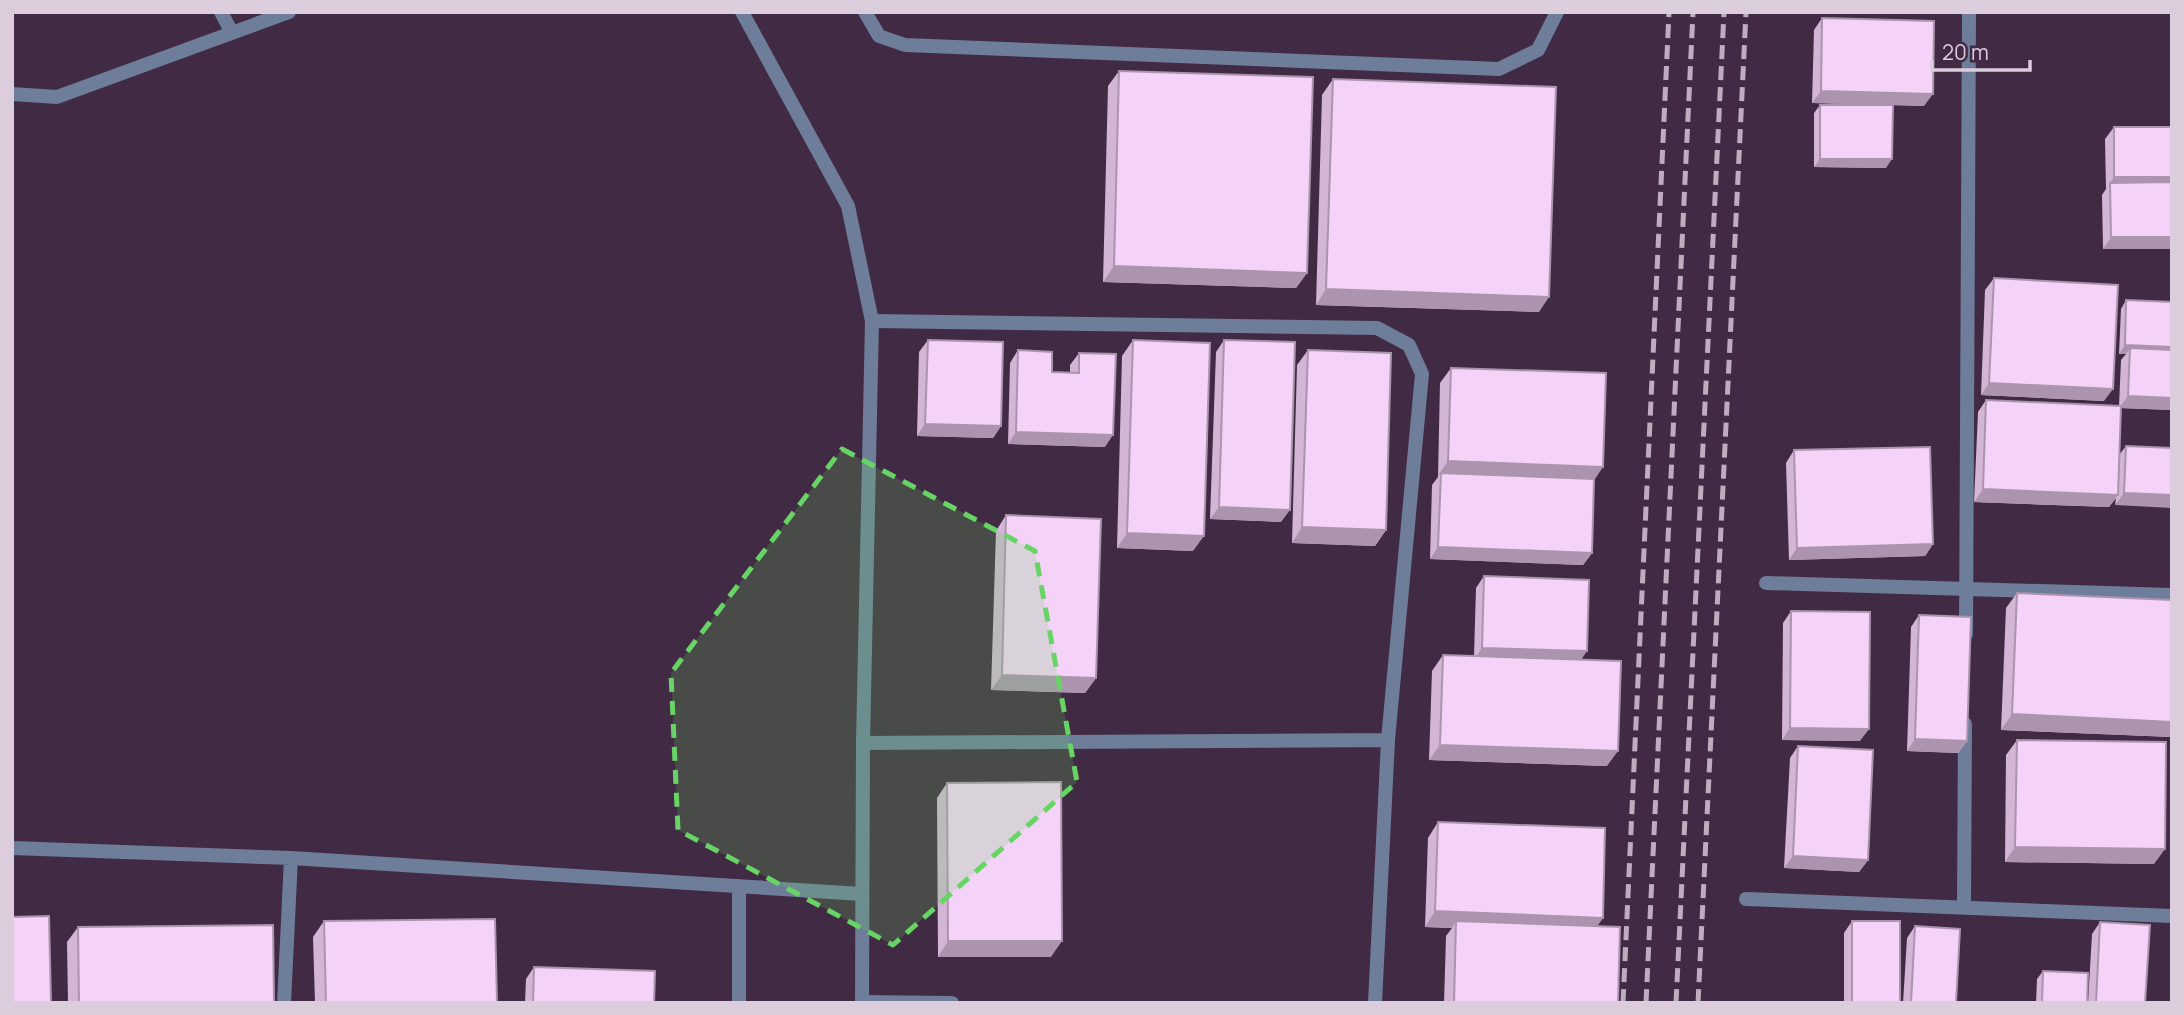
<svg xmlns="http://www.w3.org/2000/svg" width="2184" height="1015" viewBox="0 0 2184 1015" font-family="Manrope,sans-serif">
	<rect width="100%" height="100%" fill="#412a43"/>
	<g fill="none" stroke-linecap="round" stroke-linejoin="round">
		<path stroke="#6e7d99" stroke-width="14" d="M221,12l11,21
			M865,12l14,24 26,9 594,24 39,-19 19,-38
			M12,94l45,3 232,-85
			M872,321l505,7 32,17 13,29 -34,366 -13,263
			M1766,583l406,12
			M1966,634l3,-622
			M863,743l525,-3
			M12,848l279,10 571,36
			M1746,899l426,17
			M1964,907l1,-183
			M862,1002l90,1
			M284,1003l7,-145
			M739,1003v-117"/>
		<path stroke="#6e7d99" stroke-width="14" d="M742,12l106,194 24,115 -9,422 -1,260"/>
		<path stroke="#beadbf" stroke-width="5" stroke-dasharray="14 7" stroke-linecap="butt" d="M1623,1003l46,-991
			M1646,1003l47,-991
			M1676,1003l48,-991
			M1698,1003l48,-991"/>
	</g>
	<path fill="#d3b5d5" d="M1822,18l102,88 -31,-1 -7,63 -72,-1v-54l6,-8h72l-80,-2 2,-73z
		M1119,71l188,202 -11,15 -193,-6 5,-196z
		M1333,79l206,233 -223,-7 6,-210z
		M2114,127l58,122h-69l-1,-54 4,-6 -1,-50z
		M1994,278l110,123 -123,-6 4,-105z
		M2126,300l46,2v108l-51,-2 -2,47 7,-9 46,2 -57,57 1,-7 -7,9 -135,-5 4,-90 8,-12 133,6 2,-46 5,-6h-7l2,-45z
		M928,340l73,86 -8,12 -76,-2 2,-84z
		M1133,340l60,211 -76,-3 5,-192z
		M1224,340l57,182 -71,-3 6,-167z
		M1018,350l34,22 18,1v-8l9,-12 26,94 -97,-3 2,-81z
		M1308,350l78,180 -11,16 -83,-3 5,-178z
		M1451,368l143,112 -2,73 -9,12 -153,-6 2,-74 6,-8 2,-94z
		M1794,450l139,94 -8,12 -136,4 -3,-97z
		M1006,515l90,163 -11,15 -94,-3 5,-159z
		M1484,576l97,84 26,106 -178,-6 3,-89 11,-16 31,1 2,-68z
		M2017,593l155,7v137l-171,-7 5,-122z
		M1791,611l69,130 -78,-1 1,-117z
		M1919,615l48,126 -9,12 -51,-2 4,-124z
		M2017,740l137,124 -149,-2 1,-107z
		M1798,746l70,114 -9,12 -75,-4 6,-110z
		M947,783l104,174h-113l-1,-159z
		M1438,822l165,96 -6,8 21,77h-174l2,-67 6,-8 -27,-1 3,-89z
		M324,921l173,82h-182l-2,-66z
		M1852,921l48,82h-56v-70z
		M2100,922l45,81h-57l4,-69z
		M1915,926l41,77h-53l4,-65z
		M78,927l196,76h-206l-1,-61z
		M534,967l120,36h-129l1,-24z
		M2043,971l44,32h-51l1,-24z"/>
	<path fill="#ac94ae" d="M1821,91l112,3 -9,12 -112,-3z
		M1820,159h72l-6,9 -72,-1z
		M2114,177h58v12l-62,-6 -4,6z
		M2111,237h61v12h-69z
		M1114,266l193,7 -11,15 -193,-6z
		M1326,289l223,8 -10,15 -223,-7z
		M2125,345l47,2v9l-42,-8 -4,6h-7z
		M1989,383l124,6 -9,12 -123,-6z
		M2128,396l44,2v12l-53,-2z
		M925,424l76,2 -8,12 -76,-2z
		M1016,432l97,3 -8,12 -97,-3z
		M1448,461l155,6 -10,15 -152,-9 -4,4z
		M1983,489l135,6 -9,12 -135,-5z
		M2124,493l48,2v13l-57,-3z
		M1219,507l71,3 -9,12 -71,-3z
		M1302,527l84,3 -11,16 -83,-3z
		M1127,533l77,3 -11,15 -76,-3z
		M1933,544l-8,12 -136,4 8,-12z
		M1438,547l154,6 -9,12 -153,-6z
		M1482,648l105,3 -8,12 -105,-3z
		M1002,675l94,3 -11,15 -94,-3z
		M2012,714l160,8v15l-171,-7z
		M1790,728l79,1 -9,12 -78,-1z
		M1915,739l52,2 -9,12 -51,-2z
		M1440,745l178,6 -11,15 -178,-6z
		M2015,847l150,2 -11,15 -149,-2z
		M1793,856l75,4 -9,12 -75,-4z
		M1435,911l168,7 -11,15 -136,-12 -4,7 -27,-1z
		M948,941h114l-11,16h-113z"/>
	<path fill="#f5d3f8" stroke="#ac94ae" stroke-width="2" d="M1822,18l112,3 -1,73 -112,-3z
		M1119,71l194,6 -6,196 -193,-7z
		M1333,79l223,8 -7,210 -223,-8z
		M1820,105h73l-1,54h-72z
		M2114,127h58v50h-58z
		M2172,182v55h-61l-1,-54z
		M1994,278l124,7 -5,104 -124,-6z
		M2126,300l46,2v45l-47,-2z
		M928,340l75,2 -2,84 -76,-2z
		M1133,340l77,3 -6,193 -77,-3z
		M1224,340l71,2 -5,168 -71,-3z
		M2130,348l42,2v48l-44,-2z
		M1018,350l34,2v20l27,1v-20l37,1 -3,81 -97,-3z
		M1308,350l83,3 -5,177 -84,-3z
		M1451,368l155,5 -3,94 -155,-6z
		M1986,400l135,6 -3,89 -135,-6z
		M2126,446l46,2v47l-48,-2z
		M1930,447l3,97 -136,4 -3,-98z
		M1441,473l153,6 -2,74 -154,-6z
		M1006,515l95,4 -5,159 -94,-3z
		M1484,576l105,4 -2,71 -105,-3z
		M2017,593l155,7v122l-160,-8z
		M1791,611l79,1 -1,117 -79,-1z
		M1919,615l52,2 -4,124 -52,-2z
		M1443,655l178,6 -3,90 -178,-6z
		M2017,740l149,2 -1,107 -150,-2z
		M1798,746l75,4 -5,110 -75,-4z
		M1061,782l1,159h-114l-1,-158z
		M1438,822l167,6 -2,90 -168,-7z
		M49,916l2,87h-39v-86z
		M495,919l2,84h-171l-2,-82z
		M1456,921l164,6 -2,76h-164z
		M1852,921h48v82h-48z
		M2100,922l50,3 -5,78h-49z
		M273,925l1,78h-195l-1,-76z
		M1915,926l45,3 -4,74h-45z
		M534,967l121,4 -1,32h-121z
		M2043,971l45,2 -1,30h-45z"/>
	<path fill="#68d465" fill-opacity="0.2" stroke="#68d465" stroke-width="5" stroke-dasharray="14 9" stroke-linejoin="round" d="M842,449l193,102 42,231 -184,163 -215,-115 -7,-157z"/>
	<rect width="2184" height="1015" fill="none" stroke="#dccddd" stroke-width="28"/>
	<path d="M1932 60v10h98v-10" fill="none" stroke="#dccddd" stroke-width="3.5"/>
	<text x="1942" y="60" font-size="21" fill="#dccddd" stroke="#412a43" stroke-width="5" paint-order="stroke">20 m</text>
</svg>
